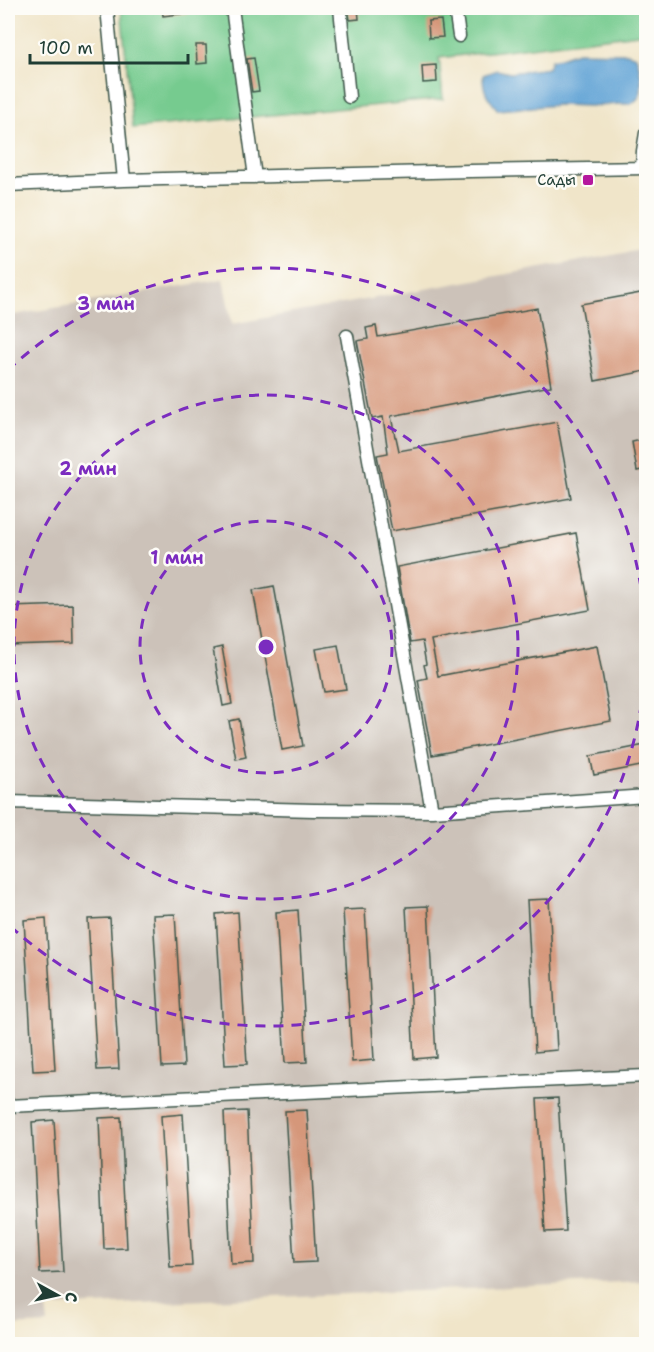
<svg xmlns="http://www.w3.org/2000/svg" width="654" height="1352" viewBox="0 0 654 1352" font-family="'Shantell Sans',sans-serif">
	<rect width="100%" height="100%" fill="#fdfcf7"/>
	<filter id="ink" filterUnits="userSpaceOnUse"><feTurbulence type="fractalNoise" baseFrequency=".0167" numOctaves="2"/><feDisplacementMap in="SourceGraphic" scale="12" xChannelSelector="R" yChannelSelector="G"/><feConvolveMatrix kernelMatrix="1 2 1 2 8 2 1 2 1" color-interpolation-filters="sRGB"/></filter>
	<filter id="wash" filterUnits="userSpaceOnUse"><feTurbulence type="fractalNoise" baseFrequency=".008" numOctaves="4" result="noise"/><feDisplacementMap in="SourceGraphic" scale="24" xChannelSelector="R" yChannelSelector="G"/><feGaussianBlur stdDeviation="1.35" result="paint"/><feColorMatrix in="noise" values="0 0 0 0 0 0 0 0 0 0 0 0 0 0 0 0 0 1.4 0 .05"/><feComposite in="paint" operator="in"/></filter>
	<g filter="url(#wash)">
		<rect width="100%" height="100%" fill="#f0e5c9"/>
		<path fill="#ccc2b9" d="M646,249v1032l-600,26 2,17 -40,2v-1010l215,-37 9,45z"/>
		<path fill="#76cb8f" stroke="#4a8462" stroke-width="1.5" d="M121,8h525v25l-207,25 4,41 -310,29z"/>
		<path fill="#60a3d5" stroke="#407084" stroke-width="1.5" d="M577,52l51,1 8,3c4,11 8,31 3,41 -2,3 -5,5 -8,7h-12l-29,2 -32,-1 -60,5c-11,-13 -15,-18 -15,-35l14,-5 13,3 38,-5 3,-8 9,-2z"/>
		<g id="blocks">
			<path fill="#d5977a" d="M162,8h25l1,5 -25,3z
				M348,8h10l1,11 -9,1z
				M441,20l2,17 -14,1 -1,-17z
				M196,45h10l1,18 -10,1z
				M254,58l5,33 -7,1 -5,-33z
				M436,65l1,17 -14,1 -1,-17z
				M646,292v79l-51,10 -14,-77z
				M537,308l14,78 -160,30 4,21h1l3,14 158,-29 14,76 -179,33 -15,-76 11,-2 -5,-36 -11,2 -15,-78 11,-2 -2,-11 10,-2 2,11z
				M646,439v30l-9,2 -5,-29z
				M576,533l14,77 -159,30 7,36 159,-30 14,75 -179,34 -14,-75 9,-2 -3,-13 2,-1 -4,-23 -12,2 -13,-76z
				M274,586l29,160 -21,4 -29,-160z
				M73,605l1,39 -66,2v-39z
				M338,645l8,44 -22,3 -8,-43z
				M222,647l10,57 -9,2 -10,-57z
				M239,719l7,38 -10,2 -7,-38z
				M645,745l1,20 -52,10 -4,-19z
				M549,899l8,151 -22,2 -8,-152z
				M428,906l8,151 -22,2 -8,-152z
				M365,909l9,151 -22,2 -9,-152z
				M298,910l9,152 -22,1 -9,-151z
				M238,912l9,152 -22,1 -9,-151z
				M175,914l9,152 -22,1 -9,-152z
				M46,918l9,152 -22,1 -9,-151z
				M110,918l9,151 -22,1 -9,-151z
				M558,1098l8,133 -21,1 -8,-133z
				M307,1110l9,152 -22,1 -9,-152z
				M247,1111l7,152 -23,1 -7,-152z
				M183,1114l9,152 -22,1 -9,-151z
				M121,1117l6,131 -23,1 -5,-131z
				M54,1120l9,152 -23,1 -8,-151z"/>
		</g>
	</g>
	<g filter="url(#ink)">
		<use href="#blocks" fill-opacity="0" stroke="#3e564a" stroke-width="1.5"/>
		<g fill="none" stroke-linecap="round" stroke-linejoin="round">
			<g stroke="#3e564a" stroke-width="15">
				<path id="minor" d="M107,8l17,172
					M232,8l23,169
					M340,8l9,89
					M455,8l4,28
					M642,168l1,-17 3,-18
					M8,185l116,-5 346,-9 176,-3
					M347,336l85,475
					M8,802l306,8 118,1 214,-15
					M8,1106l638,-30"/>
			</g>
			<use href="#minor" stroke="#fff" stroke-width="12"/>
		</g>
	</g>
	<g fill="none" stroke="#7b2cbf" stroke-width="3" stroke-dasharray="10 8">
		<circle cx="266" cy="647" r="126"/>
		<circle cx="266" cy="647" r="252"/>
		<path d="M8 370A379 379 0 1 1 8 924"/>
	</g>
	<rect fill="#b5179e" stroke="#fdfcf7" stroke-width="2" x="582" y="174" width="12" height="12" rx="3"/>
	<g text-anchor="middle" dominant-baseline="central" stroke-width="5" stroke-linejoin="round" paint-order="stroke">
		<g font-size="15" fill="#1f3d34" stroke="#fdfcf7" text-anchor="end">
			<text x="576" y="180">Сады</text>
		</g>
	</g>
	<circle cx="266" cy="647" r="9" fill="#7b2cbf" stroke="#fdfcf7" stroke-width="3"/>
	<g font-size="18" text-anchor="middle" font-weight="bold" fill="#7b2cbf" stroke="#fdfcf7" stroke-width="5" stroke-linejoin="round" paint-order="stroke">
		<text x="106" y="310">3 мин</text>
		<text x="88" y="475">2 мин</text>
		<text x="177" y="564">1 мин</text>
	</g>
	<rect width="654" height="1352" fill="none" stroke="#fdfcf7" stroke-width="30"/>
	<g transform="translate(57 1295) rotate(98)" stroke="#fdfcf7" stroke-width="4.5" paint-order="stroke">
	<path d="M0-4.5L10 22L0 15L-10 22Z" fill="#1f3d34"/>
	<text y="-9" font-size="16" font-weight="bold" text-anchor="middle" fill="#1f3d34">С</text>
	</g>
	<path d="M30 54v9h158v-9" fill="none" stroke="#1f3d34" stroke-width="3"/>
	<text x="39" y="54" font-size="18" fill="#1f3d34" stroke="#fdfcf7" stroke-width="4.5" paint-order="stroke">100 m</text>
</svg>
